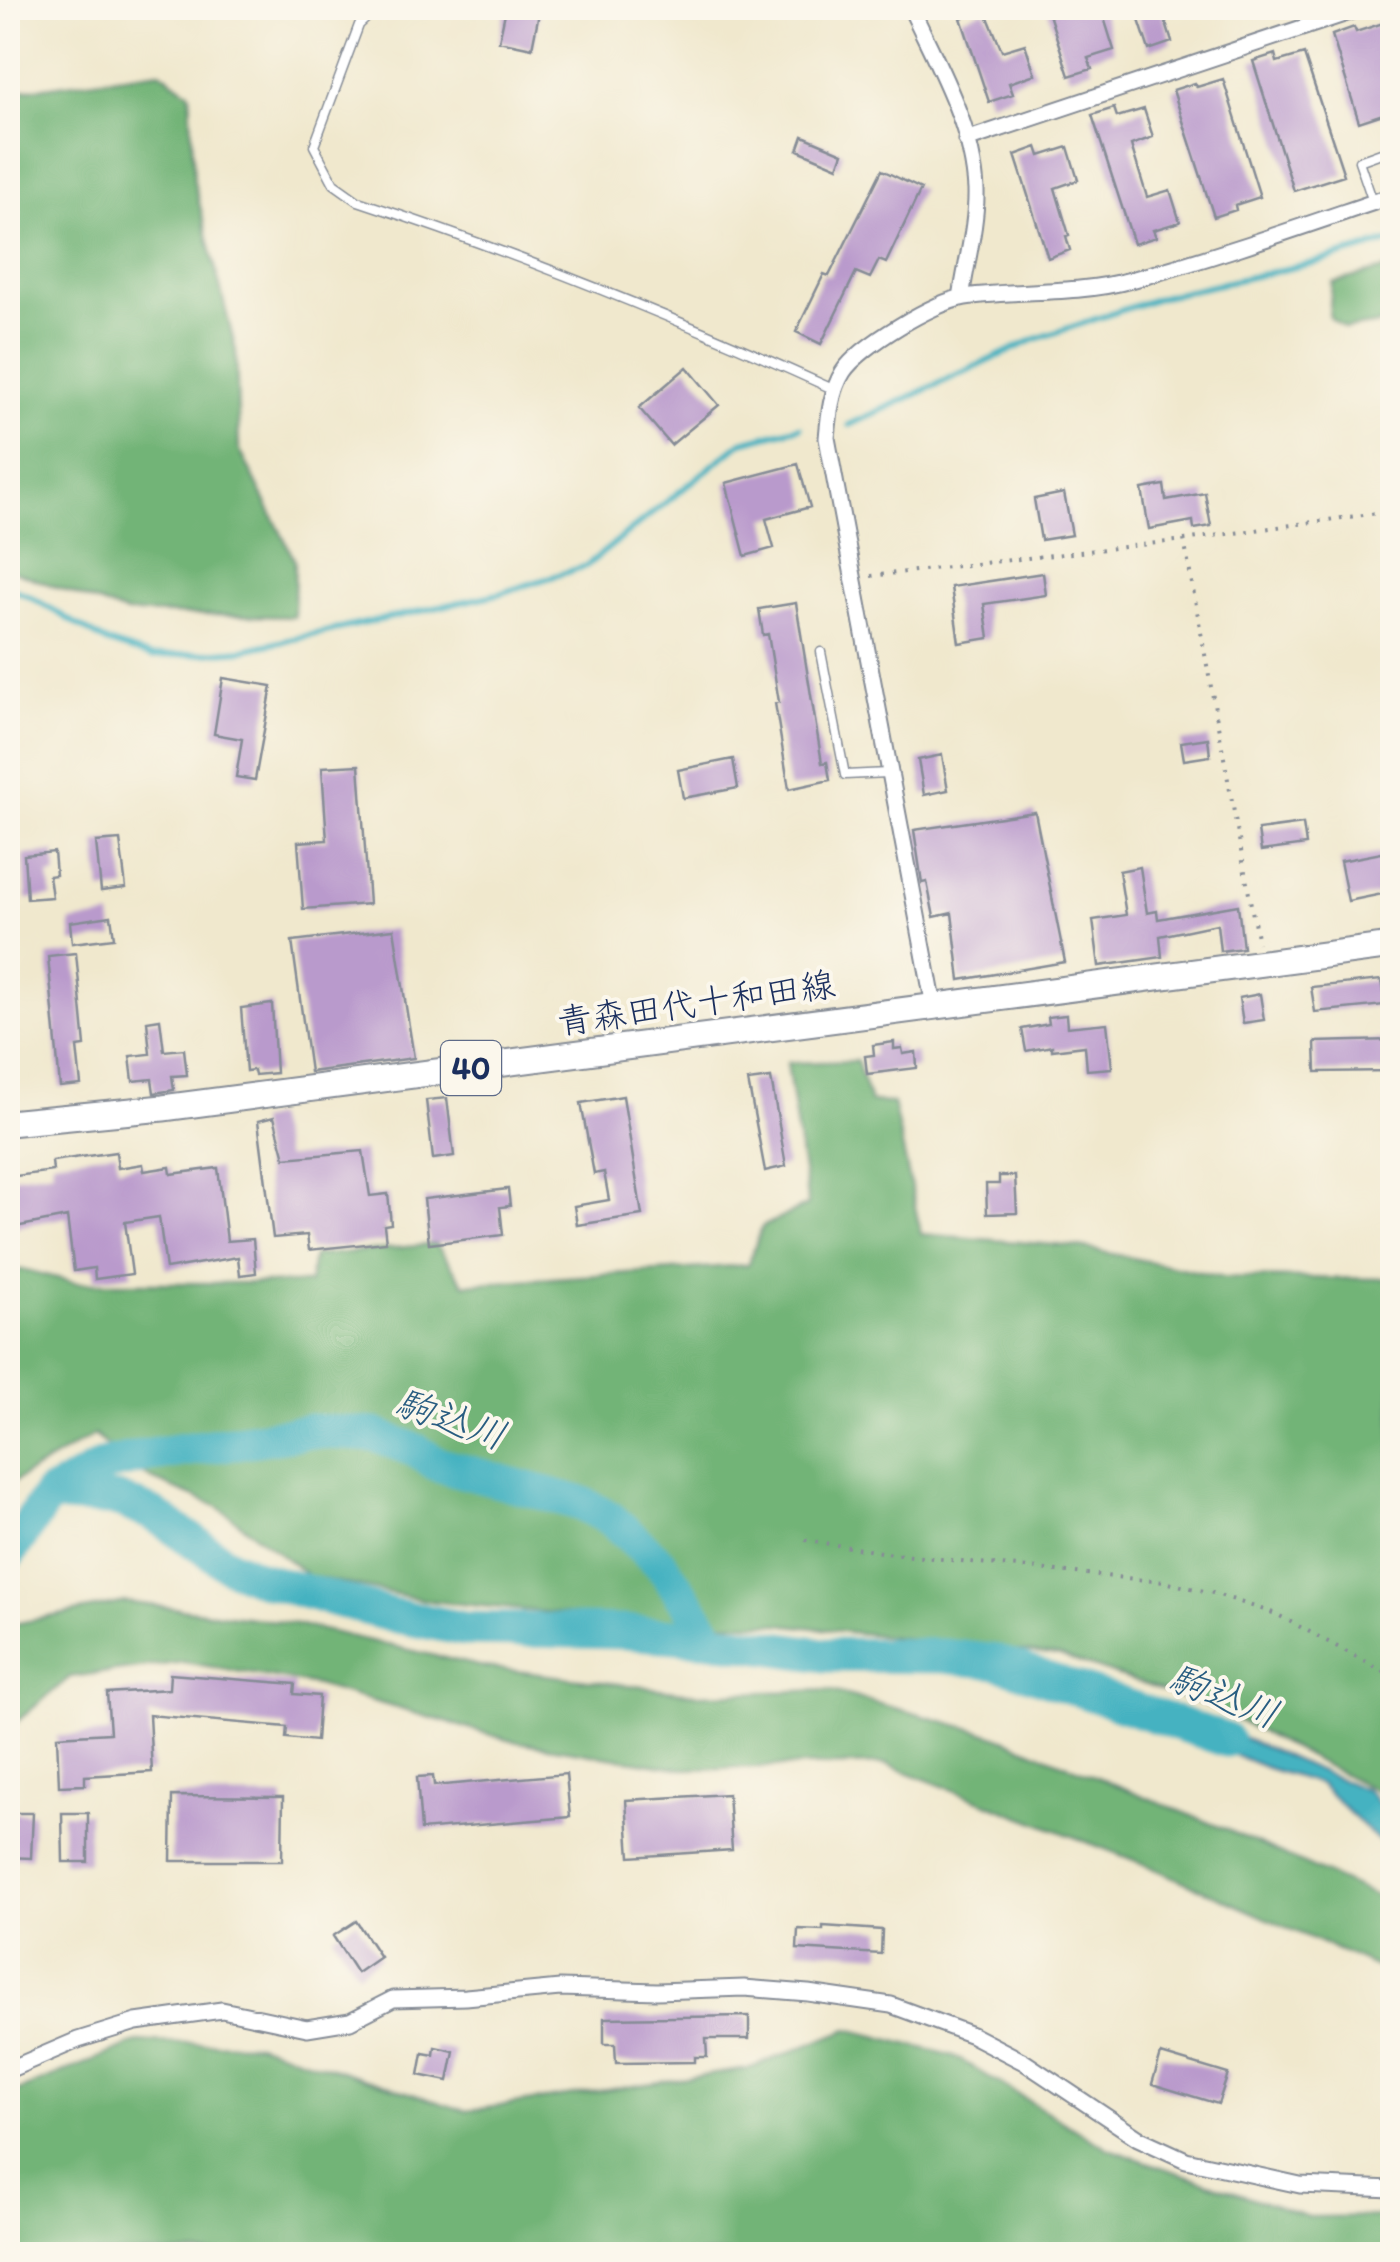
<svg xmlns="http://www.w3.org/2000/svg" width="1400" height="2262" viewBox="0 0 1400 2262" font-family="Itim,'Klee One',sans-serif">
	<rect width="100%" height="100%" fill="#fbf7ec"/>
	<filter id="ink" filterUnits="userSpaceOnUse"><feTurbulence type="fractalNoise" baseFrequency=".01" numOctaves="2"/><feDisplacementMap in="SourceGraphic" scale="20" xChannelSelector="R" yChannelSelector="G"/><feConvolveMatrix kernelMatrix="1 2 1 2 8 2 1 2 1" color-interpolation-filters="sRGB"/></filter>
	<filter id="wash" filterUnits="userSpaceOnUse"><feTurbulence type="fractalNoise" baseFrequency=".0048" numOctaves="4" result="noise"/><feDisplacementMap in="SourceGraphic" scale="40" xChannelSelector="R" yChannelSelector="G"/><feGaussianBlur stdDeviation="2.25" result="paint"/><feColorMatrix in="noise" values="0 0 0 0 0 0 0 0 0 0 0 0 0 0 0 0 0 1.4 0 .05"/><feComposite in="paint" operator="in"/></filter>
	<g filter="url(#wash)">
		<rect width="100%" height="100%" fill="#f0e8cd"/>
		<path fill="#72b477" stroke="#46726a" stroke-width="2.5" d="M160,71l30,22 4,89 42,169 3,97 56,113 -1,56 -169,-4 -117,-44v-477z
			M1392,267v55l-47,7 -16,-12 3,-34z
			M857,1061l13,41 23,1 28,131 158,13 145,30 168,2v520l-179,-91 -153,-52 -282,-32 -162,-5 -186,-18 -121,-25 -92,-70 -66,-27 -57,-44 -86,50v-215h18l51,13h232l4,-27 123,-12 28,40 284,-19 14,-38 46,-22 -21,-142z
			M125,1602l167,21 192,44 215,27 129,-4 166,45 233,95 165,73v71l-248,-110 -258,-100 -203,5 -171,-28 -196,-56 -132,-23 -114,15 -62,52v-104z
			M848,2029l106,27 155,93 199,68 84,-1v38h-1384v-159l129,-53 120,2 209,67 282,-42z"/>
		<path fill="#44b2c1" stroke="#307090" stroke-width="2.5" d="M1161,1709l67,23 140,59 24,29v34l-72,-70 -53,-16 -47,-19z"/>
		<g fill="none" stroke-linecap="round" stroke-linejoin="round">
			<path stroke="#44b2c1" stroke-width="6" d="M849,425l184,-85 128,-43 156,-35 75,-21
				M8,587l23,10 77,46 44,14 91,-7 255,-56 88,-28 156,-124 58,-15"/>
			<path stroke="#44b2c1" stroke-width="35" d="M49,1495l69,5 35,14 77,52 33,14 128,35 74,14 158,3 89,7 112,16 119,1 54,6 229,78
				M8,1555l41,-60 56,-30 45,-10 160,-24 65,4 42,16 20,13 146,40 28,15 50,45 51,75"/>
		</g>
		<g id="blocks">
			<path fill="#b99acc" d="M506,8h34l-8,40 -33,-7z
				M1047,8h54l13,42 -26,8 4,11 -23,7z
				M1135,8h26l11,34 -23,8z
				M985,10l17,41 23,-7 10,30 -26,9 4,11 -24,8 -28,-84z
				M1386,22l6,21v68l-33,11 -27,-87 22,-8 2,5z
				M1275,54l2,8 27,-8 40,121 -50,16 -41,-130z
				M1223,79l37,118 -25,8 1,5 -22,7 -41,-127 22,-7 2,4z
				M1114,108l3,9 27,-8 9,28 -22,8 16,52 23,-7 10,32 -27,8 3,7 -22,7 -42,-129z
				M803,136l40,17 -5,14 -40,-17z
				M1037,147l3,9 28,-9 10,33 -23,8 14,47 -3,1 4,14 -22,8 -33,-103z
				M882,170l39,19 -35,74 -7,-3 -9,18 -14,-6 -35,72 -25,-12 28,-58 5,2z
				M687,367l32,38 -48,40 -32,-37z
				M798,464l12,43 -44,12 8,29 -29,8 -19,-73z
				M1164,485l2,15 39,-7 6,33 -17,3 -1,-8 -44,8 -7,-40z
				M1064,493l8,42 -31,5 -7,-41z
				M1043,573l3,22 -62,9 5,34 -30,5 -8,-56z
				M796,603l26,160 5,-1 3,18 -41,9 -14,-86 4,-1 -11,-68 -5,1 -4,-26z
				M223,678l49,8 -17,94 -19,-3 6,-38 -28,-5z
				M1208,738l2,18 -26,4 -3,-18z
				M942,755l6,35 -24,5 -6,-35z
				M733,759l5,29 -55,10 -5,-28z
				M359,765l10,139 -66,5 -5,-67 29,-2 -5,-73z
				M1035,812l30,150 -105,18 -8,-67 -18,4 -7,-35 -5,1 -8,-53z
				M1303,824l3,21 -45,6 -3,-21z
				M120,840l6,48 -25,3 -5,-49z
				M1392,851v41l-44,9 -8,-40z
				M54,852l2,23 -7,1 3,21 -25,2 -3,-44z
				M1140,867l7,46 10,-2 1,8 80,-14 5,43 -23,3 -3,-27 -57,12 2,21 -63,9 -6,-46 33,-5 -7,-44z
				M111,916l3,22 -42,5 -2,-21z
				M394,929l20,129 -104,14 -18,-131z
				M76,953l9,93 -8,1 4,38 -21,2 -12,-131z
				M1381,980l4,25 -70,7 -4,-25z
				M1260,994l4,26 -21,3 -4,-25z
				M272,1004l4,69 -21,2 -1,-5 -8,1 -5,-63z
				M1066,1015l1,12 40,-4 5,45 -25,2 -2,-24 -33,4v-4l-26,5 -4,-22 27,-5 -1,-7z
				M160,1019l4,32 20,-2 3,26 -15,1 2,14 -20,3 -2,-14 -19,2 -3,-25 20,-2 -3,-33z
				M1392,1040v31l-76,1 -1,-30z
				M894,1042v7l8,-1 1,6 13,-2 1,16 -50,6 -2,-18 9,-1 -1,-10z
				M771,1078l15,88 -21,5 -17,-90z
				M623,1096l19,119 -65,10 -3,-19 35,-6 -5,-28 -10,2 -13,-71z
				M447,1098l7,58 -21,3 -7,-59z
				M274,1117l11,41 78,-7 7,45 18,-2 3,30 -7,1 2,17 -77,8 -2,-15 -34,3 -15,-117z
				M116,1152l2,16 25,-4 1,7 26,-4 1,7 47,-6 9,73 26,-2 3,34 -16,2 -2,-18 -72,12 -7,-52 -34,5 7,52 -37,5 -1,-11 -20,3 -7,-54 -57,11 -2,-51 45,-6 -1,-10z
				M999,1176h16l2,37 -30,1 -1,-30h13z
				M508,1189l2,17 -10,1 3,28 -74,9 -5,-45z
				M170,1674l125,10 -1,10 25,2 -3,45 -30,-3 1,-11 -138,-12 3,57 -67,4v9l-26,1 -2,-50 53,-3 -3,-40 62,-4z
				M566,1774l4,43 -149,13 -4,-53 16,-1 1,10z
				M728,1794l4,56 -102,7 -4,-57z
				M172,1796l111,1 -1,64h-111z
				M8,1813h25l-2,45 -23,-1z
				M62,1813h26v49h-25z
				M356,1921l24,36 -23,16 -24,-37z
				M823,1926l59,4 -1,24 -84,-5 1,-20 25,1z
				M749,2016v23h-43l1,18h-12v5l-79,1 -1,-19h-11v-26z
				M435,2047l19,4 -6,30 -29,-6 4,-22 11,2z
				M1161,2054l67,20 -10,30 -66,-20z"/>
		</g>
	</g>
	<g filter="url(#ink)">
		<use href="#blocks" fill-opacity="0" stroke="#868c96" stroke-width="2.5"/>
		<g fill="none" stroke-linecap="round" stroke-linejoin="round">
			<g stroke="#868c96" stroke-width="11">
				<path id="lane" d="M377,8l-18,17 -45,121 20,38 24,17c164,54 321,118 477,189
					M1373,202l-14,-41 33,-12
					M821,652l24,123 43,-2"/>
			</g>
			<g stroke="#868c96" stroke-width="19">
				<path id="street" d="M911,8c26,56 62,118 65,182 1,34 -10,73 -15,108
					M966,140l396,-132
					M934,1006l-107,-568c2,-22 4,-47 16,-66 17,-26 91,-70 122,-75 55,-8 112,-2 166,-17 88,-24 175,-55 261,-84
					M8,2070l70,-30 58,-18 86,-12 85,18 43,-7 43,-22 73,-2 94,-9 97,3 87,-3 64,5 83,12 81,30 52,27 114,76 48,22 114,25 92,4"/>
			</g>
			<g stroke="#868c96" stroke-width="29">
				<path id="primary" d="M8,1123l155,-15 1229,-162"/>
			</g>
			<path stroke="#868c96" stroke-width="4" stroke-dasharray="2.5 8" stroke-linecap="butt" d="M1184,540l74,403
				M871,576l313,-36 208,-29
				M805,1540l88,14 271,28 49,11 63,21 116,62"/>
			<use href="#lane" stroke="#fff" stroke-width="8"/>
			<use href="#street" stroke="#fff" stroke-width="15"/>
			<use href="#primary" stroke="#fff" stroke-width="25"/>
		</g>
	</g>
	<g text-anchor="middle" dominant-baseline="central" stroke-width="8" stroke-linejoin="round" paint-order="stroke">
		<rect fill="#fbf7ec" stroke="#5e6b89" stroke-width="2.5" x="441" y="1041" width="60" height="54" rx="8"/>
		<g font-size="32" font-weight="bold" fill="#1b2f5e">
			<text x="471" y="1068">40</text>
		</g>
		<g font-size="35" fill="#1b2f5e" stroke="#fbf7ec">
			<text transform="translate(696 1003) rotate(-8)">青森田代十和田線</text>
		</g>
		<g font-size="38" font-style="italic" fill="#295d81" stroke="#fbf7ec">
			<text transform="translate(451 1419) rotate(19)">駒込川</text>
			<text transform="translate(1224 1696) rotate(21)">駒込川</text>
		</g>
	</g>
	<rect width="1400" height="2262" fill="none" stroke="#fbf7ec" stroke-width="40"/>
</svg>
